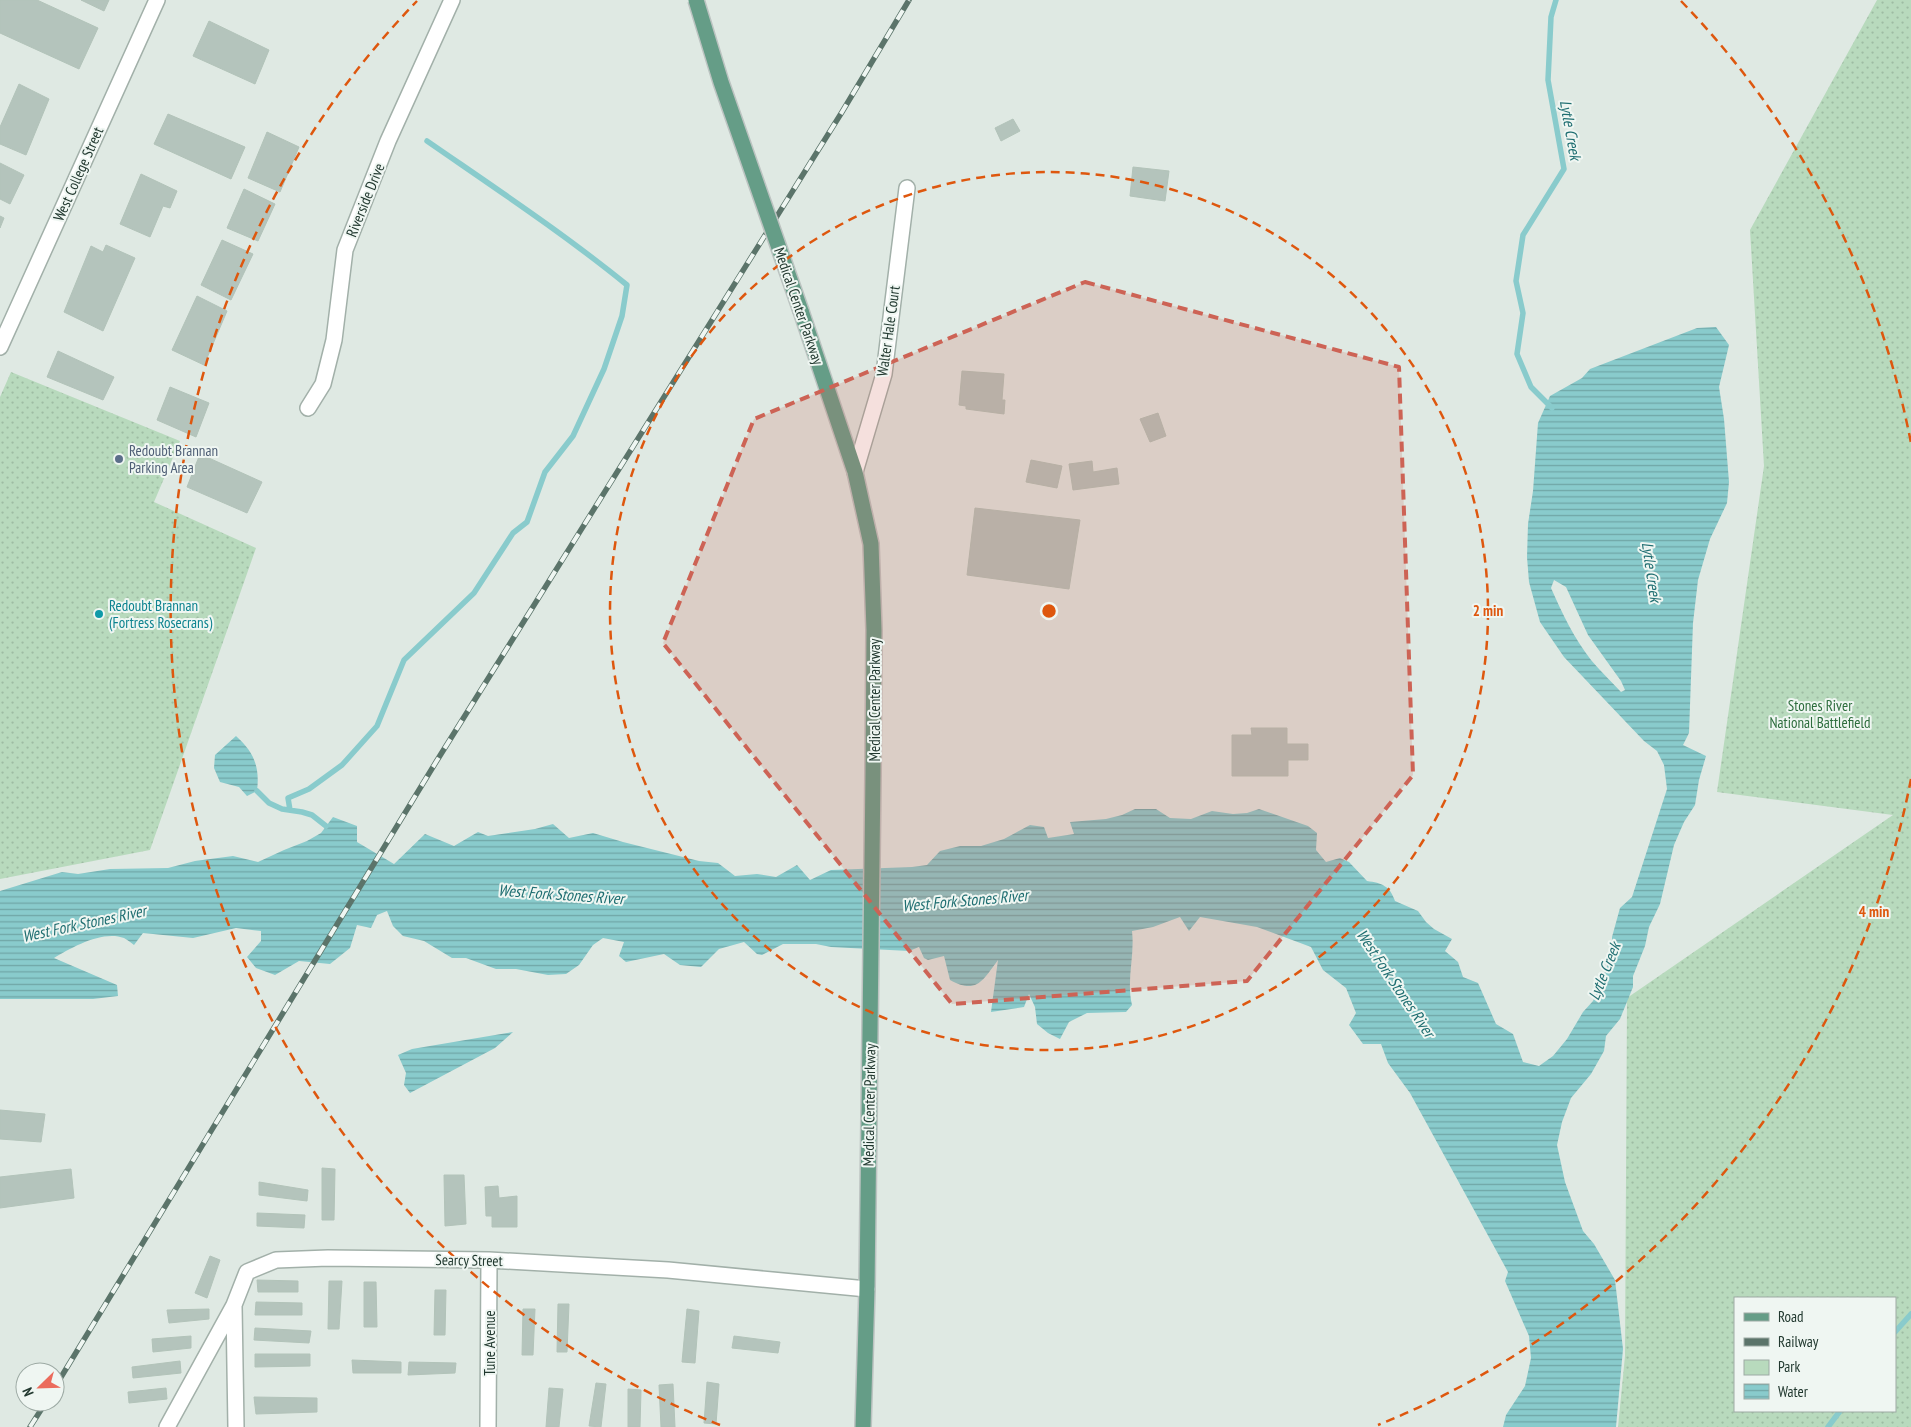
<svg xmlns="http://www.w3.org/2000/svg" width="1911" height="1427" viewBox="0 0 1911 1427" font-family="'PT Sans Narrow',sans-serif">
	<defs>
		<pattern id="green-dots" width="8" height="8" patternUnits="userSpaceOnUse" patternTransform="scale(1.25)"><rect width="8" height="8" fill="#b8dabd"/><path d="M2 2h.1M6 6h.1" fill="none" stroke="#9ebca3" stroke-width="1.8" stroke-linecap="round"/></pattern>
		<pattern id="water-rules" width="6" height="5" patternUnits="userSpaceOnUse" patternTransform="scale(1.25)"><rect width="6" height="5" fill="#89cbcc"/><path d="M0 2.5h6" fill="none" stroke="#70a6a6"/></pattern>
	</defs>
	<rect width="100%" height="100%" fill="#dfe9e3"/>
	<path fill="url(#green-dots)" fill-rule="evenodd" d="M1877,0h34v1427h-293l7,-71 2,-358 266,-183 -176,-23 47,-326 -14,-236zM1735,1298h160v113h-160z
		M11,372l169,69 -26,61 102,46 -106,302 -150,29v-482z"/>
	<path fill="url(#water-rules)" fill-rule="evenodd" d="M1716,327l13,18 -10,42 5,32 5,63 -2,21 -17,36 -12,41 -5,43 -4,110 -6,12 23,11 -7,24 -4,25 -11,17 -10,23 -14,59 -11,23 -4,19 -12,30v11l-13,32 -14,17 -2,15 -13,23 -20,24 -9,24 -5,23 8,37 18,49 11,13 21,36 8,69 -7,78h-113l3,-12 19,-29 6,-28 -2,-22 -24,-55 3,-9 -98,-179 -22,-30 -7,-19h-18l-14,-19 7,-12 -10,-25 -23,-18 -12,-23 -54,-20 -57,-10 -11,14 -9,-14 -27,10 -21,4c3,25 -6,49 0,74l-6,7 -39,1 -18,9 -9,17 -12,-6 -11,-9 -2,-17 -6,-13 -5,13 -33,5 7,-52c-15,20 -21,35 -48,20l-6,-24 -16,4 -4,-2 -5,-11 -10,4 -78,-4 -15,-3h-33l-21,11 -5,-1 -13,-12 -25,7 -18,18 -21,-2 -16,-11 -38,8 -7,-6 5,-14 -21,-4 -10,7 -14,20 -13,9 -18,1 -32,-6h-20l-30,-11h-14l-28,-17 -21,-5 -10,-10 -6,-15 -10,4 -6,13 -14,-3 -7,23 -20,16 -31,-3 -24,14 -19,-7 -9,-11 14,-16v-10l-25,-3 -43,10 -50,-5 -9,12c-3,-2 -6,-5 -10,-7 -21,-8 -52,9 -70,20l63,27 1,11 -25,3h-93v-108l62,-19 16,2 32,-5 58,-1 27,-7 38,-5 25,6 26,-12 23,-9 14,-8 12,-16 24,9v16l37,22 31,-30 29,12 24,-14 10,4 47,-7 18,-5 16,14 24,-5 30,9 76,19 19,2 17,13 22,-2 19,3 21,-12 13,15 21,-10 81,-3 15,-2 13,-14 20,-5h21l23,-7 26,-14 14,2 4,11 26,-4 -4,-12 36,-3 16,-4 13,-6h21l14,9 21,1 21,-8 21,3 14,-1 12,-4 49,17 9,7 -1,17 10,12 14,-4 9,4 18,19c15,2 23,5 28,20l23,10 8,11 8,7 18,10 -7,12 13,11 5,15 15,6 18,41 17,10 10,28 16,4 14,-10 14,-17 16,-27 10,-11 19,-47v-17l8,-29 12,-11 35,-108 -3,-24 -7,-14 -13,-10 -80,-84 -24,-35 -11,-40 -2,-25 1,-33 5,-33 5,-68 12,-27 32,-18 8,-9 107,-41zM1554,580l12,7 22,48 33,46 4,9 -4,2c-10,-11 -21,-21 -30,-32 -17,-22 -29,-47 -40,-72z
		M236,736c18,16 24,31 21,55l-10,5 -8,-9 -19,-5 -6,-14 1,-13z
		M513,1032l-18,16 -85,45 -6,-8 2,-12 -8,-18 14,-6z"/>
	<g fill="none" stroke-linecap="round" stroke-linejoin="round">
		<path stroke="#89cbcc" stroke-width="5.5" d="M1552,408l-21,-21 -14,-33 6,-41 -7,-32 7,-46 41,-66 -16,-89 3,-63 5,-17
			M257,791l12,12 13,6 20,3 10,3 14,11
			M290,810l-2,-12 21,-9 33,-24 35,-39 27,-66 70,-67 39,-60 14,-11 18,-50 28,-36 31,-67 18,-53 5,-31c-64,-52 -132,-97 -200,-144
			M1895,1332l16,-18
			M1828,1427l12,-16"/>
	</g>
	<path fill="#b4c4bc" stroke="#b2c3b9" d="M0,0h37l61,28 -19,41 -79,-36z
		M81,0h28l-5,11z
		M209,21l60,29 -14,34 -62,-28z
		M19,84l30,15 -23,56 -26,-11v-17z
		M168,114l77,33 -14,32 -77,-35z
		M1013,119l7,12 -19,10 -6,-13z
		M267,132l32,15 -19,45 -32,-14z
		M0,163l24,12 -14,29 -10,-5z
		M1133,167l36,4 -4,30 -35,-5z
		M141,174l36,17 -7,17 -7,-2 -13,31 -30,-13z
		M244,189l31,15 -17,37 -31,-13z
		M0,216l4,2 -4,10z
		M222,240l31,14 -22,46 -30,-15z
		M106,245l29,13 -32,73 -39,-19 27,-66 12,6z
		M197,296l30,15 -23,54 -32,-15z
		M58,351l56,26 -11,23 -56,-23z
		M962,371l42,3 -2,26h3l-1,14 -38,-5v-3l-7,-1z
		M170,387l39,16 -13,34 -39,-17z
		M1158,413l8,23 -16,6 -10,-23z
		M200,454l62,28 -15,31 -60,-26z
		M1031,460l31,6 -5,22 -31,-6z
		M1092,461l1,11 24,-4 2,16 -46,6 -4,-26z
		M975,508l105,12 -11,69 -102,-14z
		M1251,728h36v16h21v16h-20v16h-56v-41h20z
		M0,1110l45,4 -4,28 -41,-3z
		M322,1168l13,1 -1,51h-12z
		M71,1169l3,29 -74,10v-31z
		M444,1175h20l2,49 -21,2z
		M259,1182l49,8 -1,11 -48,-6z
		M498,1186l1,12 18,-2v31h-25v-11h-6l-1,-29z
		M257,1213l48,2 -1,13 -47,-2z
		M210,1256l10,4 -13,38 -12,-5z
		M257,1280l41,1v11h-40z
		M329,1281h13l-3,48h-11z
		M364,1282h12l1,45h-13z
		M435,1290h11l-1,45h-11z
		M256,1302l46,1v12h-47z
		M558,1304h11l-2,48h-10z
		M209,1309v10l-40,4 -2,-13z
		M523,1309h12l-2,46h-11z
		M687,1309l12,2 -4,52 -13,-1z
		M255,1328l56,3 -2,12 -55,-3z
		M191,1336v12l-38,4 -1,-13z
		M734,1336l46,6 -2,11 -46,-5z
		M255,1354h55v12l-55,1z
		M352,1360l49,2v11h-48z
		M180,1361l1,12 -48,5 -1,-11z
		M409,1362l47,1 -1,10 -47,2z
		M707,1382l12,2 -3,40 -12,-1z
		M596,1383l10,1 -5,43 -12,-1z
		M673,1384l2,43h-14l-2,-42z
		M166,1388l1,11 -38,4 -1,-11z
		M549,1388l14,1 -4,38h-13z
		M628,1389l13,1 -1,37h-12z
		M254,1397l63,1v14l-61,2z"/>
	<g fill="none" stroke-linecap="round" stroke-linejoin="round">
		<g stroke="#a2b0a9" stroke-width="18">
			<path id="minor" d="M0,347l157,-347
				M308,408l15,-24 11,-44 11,-90 43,-109 64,-141
				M855,472l29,-98 23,-186
				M234,1306l2,121
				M167,1427l67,-122 13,-33 29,-12 52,-2 161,2 179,10 199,19
				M488,1427l1,-167"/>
		</g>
		<g stroke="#bcc3c1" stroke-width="18">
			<path id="major" d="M801,311l54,161 16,72 3,86 -1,143 -6,516 -4,138"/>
		</g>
		<use href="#minor" stroke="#fff" stroke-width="15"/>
		<use href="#major" stroke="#659d87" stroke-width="15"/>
		<g stroke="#5b746a" stroke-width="5.5">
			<path id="rail" d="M55,1387l381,-625 406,-650 67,-112
				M30,1427l16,-25"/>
		</g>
		<use href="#rail" stroke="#eff6f2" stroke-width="4" stroke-dasharray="11" stroke-linecap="butt"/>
		<g stroke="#bcc3c1" stroke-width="18" stroke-linecap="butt">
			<path id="major-bridge" d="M696,0l25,82 80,229"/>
		</g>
		<use href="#major-bridge" stroke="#659d87" stroke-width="15"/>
	</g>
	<path fill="#cd6355" fill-opacity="0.2" stroke="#cd6355" stroke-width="4" stroke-dasharray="10 6" stroke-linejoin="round" d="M1085,282l314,85 14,408 -166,206 -295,23 -289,-361 91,-224z"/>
	<g fill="none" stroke="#de570e" stroke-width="2.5" stroke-dasharray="9 6">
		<circle cx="1049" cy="611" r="439"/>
		<path d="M1911 779A878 878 0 0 1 1378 1425M720 1425A878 878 0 0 1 417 1M1681 1A878 878 0 0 1 1911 443"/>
	</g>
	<circle fill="#5c6f8a" stroke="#eff6f2" stroke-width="2" cx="119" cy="459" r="5"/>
	<circle fill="#0f9aa8" stroke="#eff6f2" stroke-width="2" cx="99" cy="614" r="5"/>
	<g text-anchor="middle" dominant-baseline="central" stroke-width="4" stroke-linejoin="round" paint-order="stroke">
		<g font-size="15" fill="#21382f" stroke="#eff6f2">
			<text transform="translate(78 174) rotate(-66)">West College Street</text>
			<text transform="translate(365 200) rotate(-68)">Riverside Drive</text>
			<text transform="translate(799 306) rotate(71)">Medical Center Parkway</text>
			<text transform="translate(888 331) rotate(-82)">Walter Hale Court</text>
			<text transform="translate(874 700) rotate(-90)">Medical Center Parkway</text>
			<text transform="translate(869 1105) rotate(-89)">Medical Center Parkway</text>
			<text transform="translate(469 1260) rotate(1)">Searcy Street</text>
			<text transform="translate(489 1343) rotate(-90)">Tune Avenue</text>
		</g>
		<g font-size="15" fill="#4e5e75" stroke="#eff6f2" text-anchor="start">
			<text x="129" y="450">Redoubt Brannan<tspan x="129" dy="17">Parking Area</tspan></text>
		</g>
		<g font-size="15" fill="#0d838f" stroke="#eff6f2" text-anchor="start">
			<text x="109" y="605">Redoubt Brannan<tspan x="109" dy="17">(Fortress Rosecrans)</tspan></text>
		</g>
		<g font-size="15" fill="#2d6d3d" stroke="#eff6f2">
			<text x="1820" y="705">Stones River<tspan x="1820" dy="17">National Battlefield</tspan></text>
		</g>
		<g font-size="16" font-style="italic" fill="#1f6e71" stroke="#eff6f2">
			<text transform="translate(1571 130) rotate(80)">Lytle Creek</text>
			<text transform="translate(1652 572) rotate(82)">Lytle Creek</text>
			<text transform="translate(561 894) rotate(4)">West Fork Stones River</text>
			<text transform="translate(965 900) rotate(-5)">West Fork Stones River</text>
			<text transform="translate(84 923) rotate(-12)">West Fork Stones River</text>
			<text transform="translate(1604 971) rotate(-68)">Lytle Creek</text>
			<text transform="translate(1396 983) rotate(56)">West Fork Stones River</text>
		</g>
	</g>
	<circle cx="1049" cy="611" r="8" fill="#de570e" stroke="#eff6f2" stroke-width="2.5"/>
	<g font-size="15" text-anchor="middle" font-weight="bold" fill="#de570e" stroke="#eff6f2" stroke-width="4" stroke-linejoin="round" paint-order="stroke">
		<text x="1488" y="616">2 min</text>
		<text x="1874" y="917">4 min</text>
	</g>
	<rect x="1734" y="1297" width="162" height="115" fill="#eff6f2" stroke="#9daaa4"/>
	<rect x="1744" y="1313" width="25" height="8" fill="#659d87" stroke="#9daaa4"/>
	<text x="1778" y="1322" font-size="15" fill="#21382f">Road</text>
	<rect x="1744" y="1338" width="25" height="8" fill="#5b746a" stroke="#9daaa4"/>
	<text x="1778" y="1347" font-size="15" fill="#21382f">Railway</text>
	<rect x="1744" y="1360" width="25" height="15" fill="#b8dabd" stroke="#9daaa4"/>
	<text x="1778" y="1372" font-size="15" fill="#21382f">Park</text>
	<rect x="1744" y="1384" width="25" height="15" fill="url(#water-rules)" stroke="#9daaa4"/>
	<text x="1778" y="1397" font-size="15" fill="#21382f">Water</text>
	<g transform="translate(40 1387) rotate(247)"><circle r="24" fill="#eff6f2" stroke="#9daaa4"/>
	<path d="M0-4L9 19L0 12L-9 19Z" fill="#eb6b5c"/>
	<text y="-8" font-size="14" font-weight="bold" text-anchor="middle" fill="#21382f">N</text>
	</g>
</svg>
